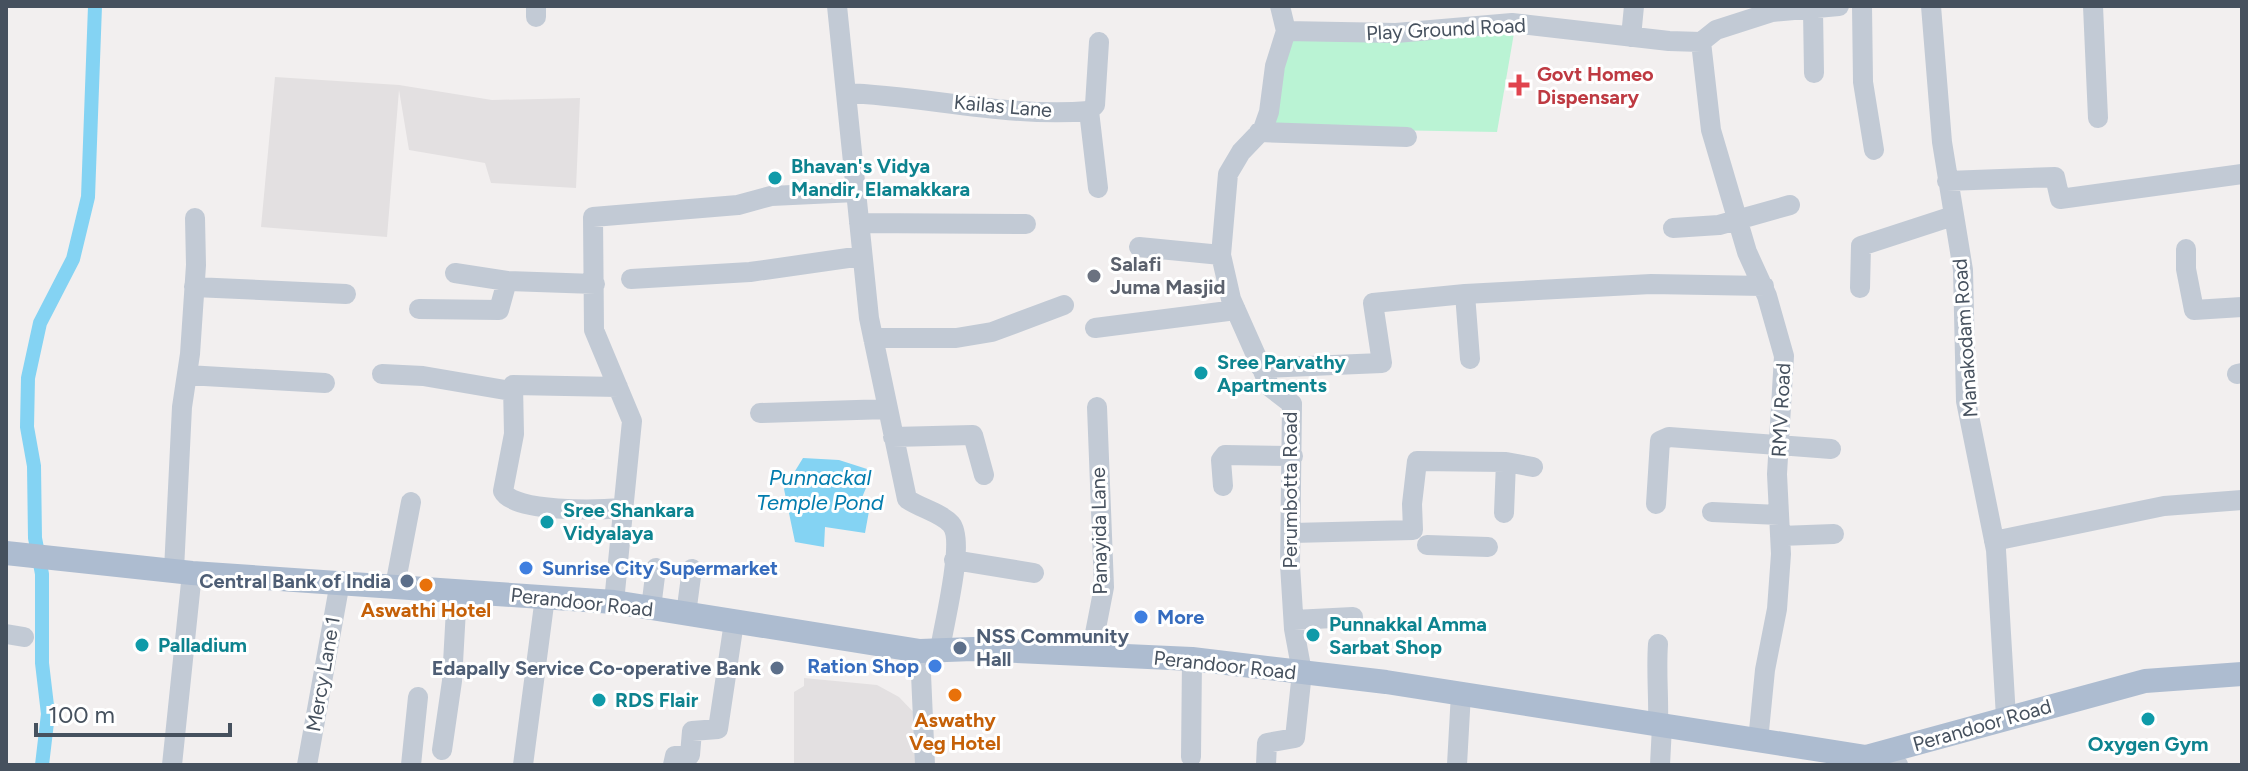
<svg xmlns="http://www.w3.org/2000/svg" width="2248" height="771" viewBox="0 0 2248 771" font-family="Figtree,sans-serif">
	<rect width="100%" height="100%" fill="#f2efef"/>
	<path fill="#e3e0e1" d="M275,77l124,8 93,15 88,-2 -4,90 -85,-5 -6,-20 -76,-13 -10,-60 -12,147 -126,-10z
		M804,678l73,7 22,12 22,23 1,45h-128v-73l10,-6z"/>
	<path fill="#baf3d4" d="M1514,33l-17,99 -225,-4 18,-90z"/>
	<path fill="#84d3f3" d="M803,458l36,2 28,9 1,14 -7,17 -13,6 21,5 -4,22 -40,-6 -1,20 -29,-5 -11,-53z"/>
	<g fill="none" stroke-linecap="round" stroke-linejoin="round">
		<path stroke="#84d3f3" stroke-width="14" d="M42,765l6,-51 -6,-51v-89l-7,-36 -1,-72 -7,-39 1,-49 12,-55 33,-64 15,-62 7,-191"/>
		<path stroke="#c2cad5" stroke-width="20" d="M536,6v11
			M837,6l32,312 38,181c13,9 34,14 44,25 15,17 -8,102 -11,126
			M1862,6l1,76 11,68
			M1931,6l11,136 21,128 3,131 30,149 10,167
			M2093,6l5,112
			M1813,10l1,63
			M1286,31l110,2 116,-10 157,18 32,1 15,-12 56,-18 67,-6
			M1631,37l3,-31
			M1701,42l10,88 36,122 20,44 17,60 -7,118 4,80 -4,55 -12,61 -7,71
			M846,93c80,3 163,25 243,18l6,-6 4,-63
			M1089,111l9,77
			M1259,132l148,5
			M1947,181l108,-4 5,22 182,-25
			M859,223l167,1
			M1673,228l46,-3 71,-20
			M1139,247l82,8
			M2186,249v20l8,41 48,-3
			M455,273l52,8 88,3
			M631,279l119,-7 112,-16
			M194,287l152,7
			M1860,288l1,-42 92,-30
			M1465,294l186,-10 113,2
			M419,309l80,1 8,-29
			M1095,328l141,-18
			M873,338h83l36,-6 72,-27
			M1261,368l121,-5 -9,-60 92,-9 5,65
			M382,374l41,2 88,15
			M2237,374l5,-1
			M187,375l138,8
			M618,387l-105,-2 1,49 -11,57c10,22 96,19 119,17
			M760,413l128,-4
			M893,437l80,-2 11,40
			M1223,486l-2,-26 4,-5 68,1
			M1656,504l4,-63 9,-4 162,12
			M1712,512l67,3
			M1504,513l2,-51
			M1292,533l121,-3 -1,-26 5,-43 89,1 27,5
			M1780,536l54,-2
			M1994,541l170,-35 78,-6
			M1427,545l61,2
			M954,560l80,13
			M174,570l8,-163 8,-53 6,-89 -1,-47
			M395,586l16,-84
			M614,602l18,-181 -38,-91 -1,-113 145,-12 33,-9 85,-4
			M651,608l5,-40
			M686,614l6,-45
			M1294,620l59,-3
			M6,634l18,3
			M920,651l5,114
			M1091,654l13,-67 -7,-180
			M1658,726c1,-29 -2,-54 0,-82
			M442,750l10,-69 5,-90
			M1191,757l1,-98
			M1866,757l32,8
			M172,765l20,-192
			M307,765l33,-183
			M411,765l7,-68
			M523,765l22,-168
			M673,765l2,-9 15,-1 2,-24 26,-2 16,-107
			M1266,765l1,-22 28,-5 7,-66 -8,-43 -4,-64 2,-161 -22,-17 -39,-88 -10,-44 7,-81 13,-22 22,-23 6,-17 6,-46 11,-35 -6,-25
			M1457,765l4,-72
			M1660,765l2,-39"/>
		<path stroke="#adbcd0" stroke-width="24" d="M6,553l186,20 422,29 306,49 53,-2 219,10 194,23 480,75 279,-76 97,-7"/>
	</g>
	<path fill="#e0444e" stroke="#fff" stroke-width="3" d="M1515 73h8v8h8v8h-8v8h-8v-8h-8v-8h8z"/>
	<g fill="#0f9aa8" stroke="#fff" stroke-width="3">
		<circle cx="775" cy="178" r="8"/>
		<circle cx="1201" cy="373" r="8"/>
		<circle cx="547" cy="522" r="8"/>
		<circle cx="1313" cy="635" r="8"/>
		<circle cx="142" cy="645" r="8"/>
		<circle cx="599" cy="700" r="8"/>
		<circle cx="2148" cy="719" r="8"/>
	</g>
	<circle fill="#6b7280" stroke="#fff" stroke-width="3" cx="1094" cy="276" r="8"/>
	<g fill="#3f7fe0" stroke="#fff" stroke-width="3">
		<circle cx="526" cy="568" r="8"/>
		<circle cx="1141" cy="617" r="8"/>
		<circle cx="935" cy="666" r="8"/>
	</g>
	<g fill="#5c6f8a" stroke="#fff" stroke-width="3">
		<circle cx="407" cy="581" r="8"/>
		<circle cx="960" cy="648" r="8"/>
		<circle cx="777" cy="668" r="8"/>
	</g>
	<g fill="#e8710a" stroke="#fff" stroke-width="3">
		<circle cx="426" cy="585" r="8"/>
		<circle cx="955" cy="695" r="8"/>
	</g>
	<g text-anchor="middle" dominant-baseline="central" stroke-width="6" stroke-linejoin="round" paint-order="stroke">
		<g font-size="20" fill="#46515e" stroke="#fff">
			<text transform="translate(1446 29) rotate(-3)">Play Ground Road</text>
			<text transform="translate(1003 106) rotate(5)">Kailas Lane</text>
			<text transform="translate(1965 338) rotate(-94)">Manakodam Road</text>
			<text transform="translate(1781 410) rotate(-87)">RMV Road</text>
			<text transform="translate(1290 490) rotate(-90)">Perumbotta Road</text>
			<text transform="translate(1099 531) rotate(-91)">Panayida Lane</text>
			<text transform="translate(582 602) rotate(6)">Perandoor Road</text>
			<text transform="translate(1225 665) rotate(6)">Perandoor Road</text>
			<text transform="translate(323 674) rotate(-80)">Mercy Lane 1</text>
			<text transform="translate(1982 725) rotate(-16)">Perandoor Road</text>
		</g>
		<g font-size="20" font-weight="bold" fill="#be3a42" stroke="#fff" text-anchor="start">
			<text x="1537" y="74">Govt Homeo<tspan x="1537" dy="23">Dispensary</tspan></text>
		</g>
		<g font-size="20" font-weight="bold" fill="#0d838f" stroke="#fff" text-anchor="start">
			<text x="791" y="166">Bhavan's Vidya<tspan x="791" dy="23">Mandir, Elamakkara</tspan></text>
			<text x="1217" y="362">Sree Parvathy<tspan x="1217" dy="23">Apartments</tspan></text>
			<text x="563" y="510">Sree Shankara<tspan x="563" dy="23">Vidyalaya</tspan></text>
			<text x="1329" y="624">Punnakkal Amma<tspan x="1329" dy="23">Sarbat Shop</tspan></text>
			<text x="158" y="645">Palladium</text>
			<text x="615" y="700">RDS Flair</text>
			<text x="2148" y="744" text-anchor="middle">Oxygen Gym</text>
		</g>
		<g font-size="20" font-weight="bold" fill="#5b616d" stroke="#fff" text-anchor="start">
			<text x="1110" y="264">Salafi<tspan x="1110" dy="23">Juma Masjid</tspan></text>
		</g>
		<g font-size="20" font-weight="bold" fill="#366cbe" stroke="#fff" text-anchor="start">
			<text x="542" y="568">Sunrise City Supermarket</text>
			<text x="1157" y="617">More</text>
			<text x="919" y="666" text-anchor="end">Ration Shop</text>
		</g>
		<g font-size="20" font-weight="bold" fill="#4e5e75" stroke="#fff" text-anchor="end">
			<text x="391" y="581">Central Bank of India</text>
			<text x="976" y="636" text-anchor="start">NSS Community<tspan x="976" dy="23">Hall</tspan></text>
			<text x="761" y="668">Edapally Service Co-operative Bank</text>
		</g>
		<g font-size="20" font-weight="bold" fill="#c56008" stroke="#fff">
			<text x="426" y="610">Aswathi Hotel</text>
			<text x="955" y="720">Aswathy<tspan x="955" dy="23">Veg Hotel</tspan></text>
		</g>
		<g font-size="22" font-style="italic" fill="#027cae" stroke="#fff">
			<text x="820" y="477">Punnackal<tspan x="820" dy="25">Temple Pond</tspan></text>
		</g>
	</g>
	<rect width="2248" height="771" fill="none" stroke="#46515e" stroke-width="16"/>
	<path d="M36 723v12h194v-12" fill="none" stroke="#46515e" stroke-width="4"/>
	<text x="48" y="723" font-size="24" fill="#46515e" stroke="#ffffff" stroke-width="6" paint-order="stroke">100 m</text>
</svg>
